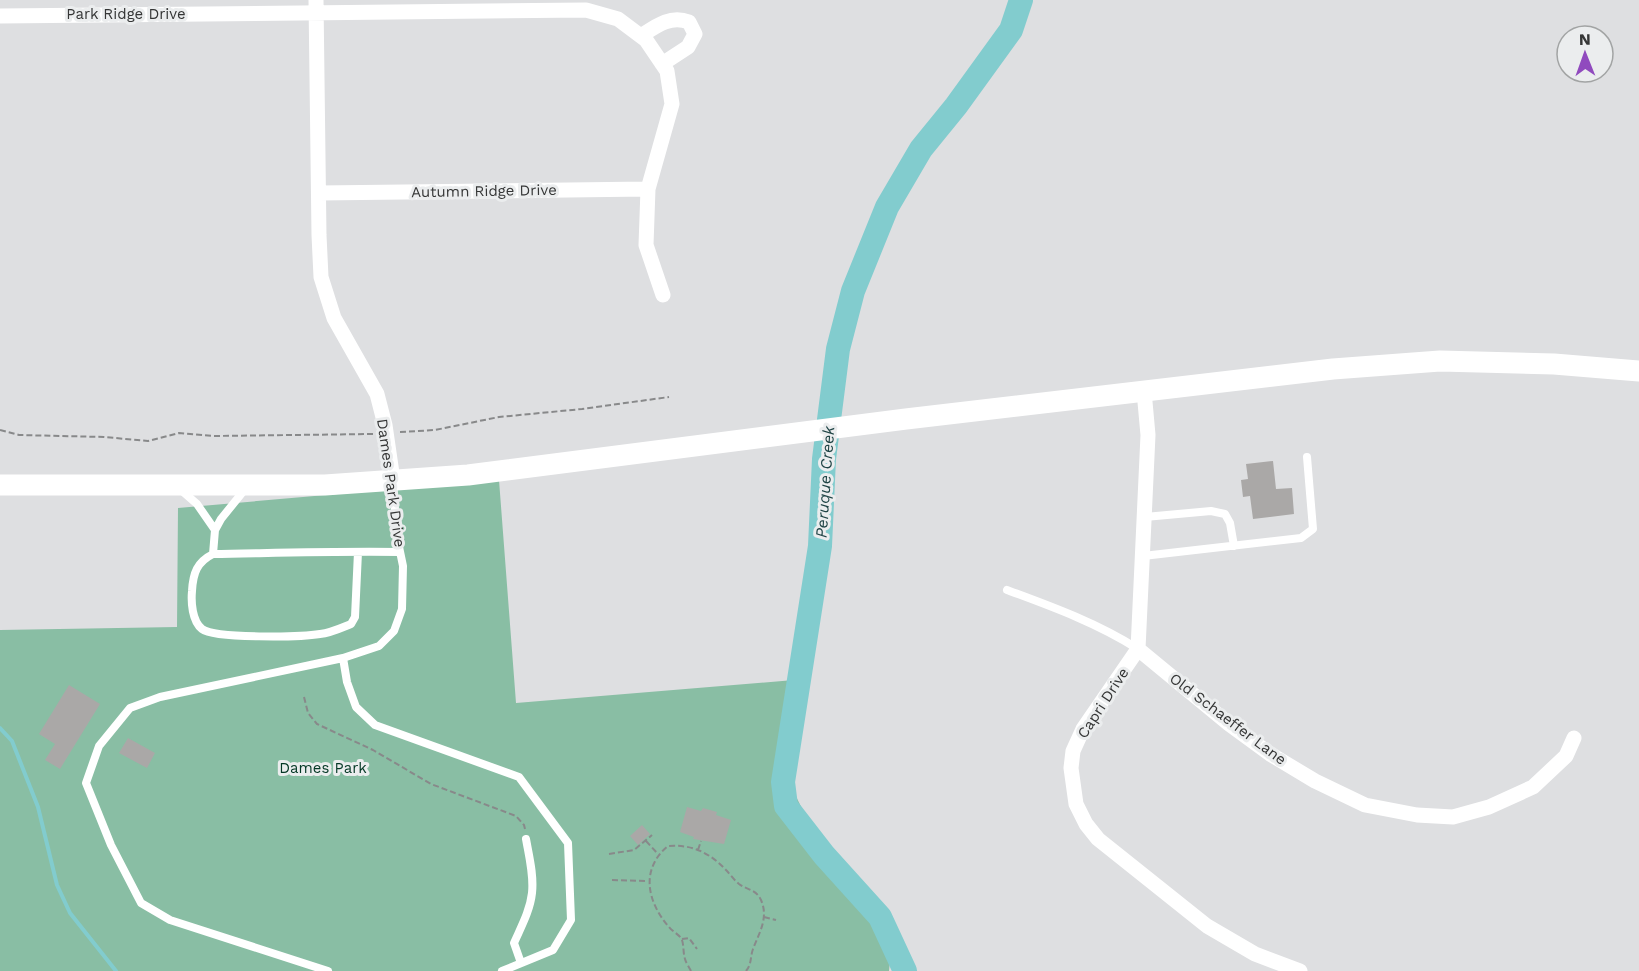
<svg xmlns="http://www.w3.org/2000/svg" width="1639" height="971" viewBox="0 0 1639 971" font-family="'Work Sans',sans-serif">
	<rect width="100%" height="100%" fill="#dedfe1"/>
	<path fill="#89bea4" d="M499,480l17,223 278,-23 -7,98 45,92 60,68 -3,33h-889v-341l177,-3 1,-119z"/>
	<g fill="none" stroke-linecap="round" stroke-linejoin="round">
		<path stroke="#82ccce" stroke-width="4" d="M0,728l12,13 26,66 19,78 13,28 46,58"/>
		<path stroke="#82ccce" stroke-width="24" d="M905,971l-25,-54 -56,-62 -38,-49 -3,-24 37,-236 4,-87 14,-110 15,-58 34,-84 34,-58 35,-43 55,-76 10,-30"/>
	</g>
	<path fill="#aaa8a7" d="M1273,461l3,28 16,-1 2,26 -41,5 -3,-23 -7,1 -2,-17 7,-1 -2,-15z
		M69,685l31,19 -40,65 -15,-9 10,-16 -16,-10z
		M128,738l27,15 -8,15 -28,-15z
		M687,807l14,4 2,-3 14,4 -1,3 15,5 -7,24 -31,-5 1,-2 -14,-5z
		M642,825l8,9 -12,11 -8,-9z"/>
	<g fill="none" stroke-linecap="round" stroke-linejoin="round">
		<path stroke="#88898a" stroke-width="2" stroke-dasharray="6 3" stroke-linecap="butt" d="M0,430l19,5 85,2 44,4 31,-8 34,3 160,-2
			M400,432l35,-2 64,-13 83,-8 87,-12
			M304,697l4,16 9,11 56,26 58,34 85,32 8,9 1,4
			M646,841l12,13
			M698,850l3,-9
			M609,854l25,-4 18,-15
			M612,880l36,1
			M764,917l12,3
			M682,939l7,-1 8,11
			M691,971c-2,-4 -5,-8 -6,-12 -2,-6 -1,-13 -3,-19 -2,-5 -9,-8 -13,-13 -22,-25 -29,-58 -1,-81 24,-2 42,7 58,24 4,4 8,10 13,14 8,6 17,5 22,16 8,18 -2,33 -8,49 -3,8 -1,15 -7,22"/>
		<path stroke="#fff" stroke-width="8" d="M181,490l16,14 18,26
			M1145,517l66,-6 14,3 5,9 4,23
			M358,552l-3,65 -4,7c-10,4 -20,9 -31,10 -18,3 -105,5 -118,-5 -10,-8 -11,-27 -10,-38 1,-18 5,-29 21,-37 62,-1 125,-3 187,-2
			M213,554l2,-24 6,-11 25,-31
			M1143,556l158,-18 12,-9 -6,-72
			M1007,590c46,17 90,33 131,59
			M343,658l4,24 9,25 19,18 144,52 49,66 3,77 -18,30 -51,21
			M521,963l-7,-20c7,-16 16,-32 18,-50 2,-18 -3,-37 -6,-54
			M328,971l-158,-51 -29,-17 -30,-58 -25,-62 13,-37 31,-38 30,-11 183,-39 36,-12 15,-15 8,-22 1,-43 -6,-29 -4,-55"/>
		<path stroke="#fff" stroke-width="15" d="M316,0l3,235 2,42 13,41 43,76 8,31 8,55
			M0,16l586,-6 32,9 28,21 21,31 5,33 -24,85 -2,56 17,50
			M641,36c15,-10 29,-21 48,-14l6,12 -7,13 -26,17
			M319,193l329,-4
			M1144,391l4,44 -10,214 -55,80 -10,22 -2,17 5,36 10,20 12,15 109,87 48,28 45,17
			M1138,649l91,75 41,30 45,27 50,24 52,10 36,2 36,-10 44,-20 33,-31 8,-18"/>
		<path stroke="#fff" stroke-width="21" d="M0,485h325l143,-10 438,-56 427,-50 107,-8 114,3 85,7"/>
	</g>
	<g text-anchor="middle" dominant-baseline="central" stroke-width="6" stroke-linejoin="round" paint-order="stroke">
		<g font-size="15" fill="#353636" stroke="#ebedee">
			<text x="126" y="14">Park Ridge Drive</text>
			<text transform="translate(484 191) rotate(-1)">Autumn Ridge Drive</text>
			<text transform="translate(391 483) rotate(82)">Dames Park Drive</text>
			<text transform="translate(1103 703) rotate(-57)">Capri Drive</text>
			<text transform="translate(1228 719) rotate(37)">Old Schaeffer Lane</text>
		</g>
		<g font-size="15" fill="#043825" stroke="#ebedee">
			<text x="323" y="768">Dames Park</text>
		</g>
		<g font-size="16" font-style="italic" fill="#1f4445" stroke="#ebedee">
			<text transform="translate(825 482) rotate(-86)">Peruque Creek</text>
		</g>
	</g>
	<g transform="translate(1585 54) rotate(359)"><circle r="28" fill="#ebedee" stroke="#a2a4a4" stroke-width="1.5"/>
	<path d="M0-4.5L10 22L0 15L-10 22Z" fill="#904abe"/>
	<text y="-9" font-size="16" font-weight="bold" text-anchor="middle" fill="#353636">N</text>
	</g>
</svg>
